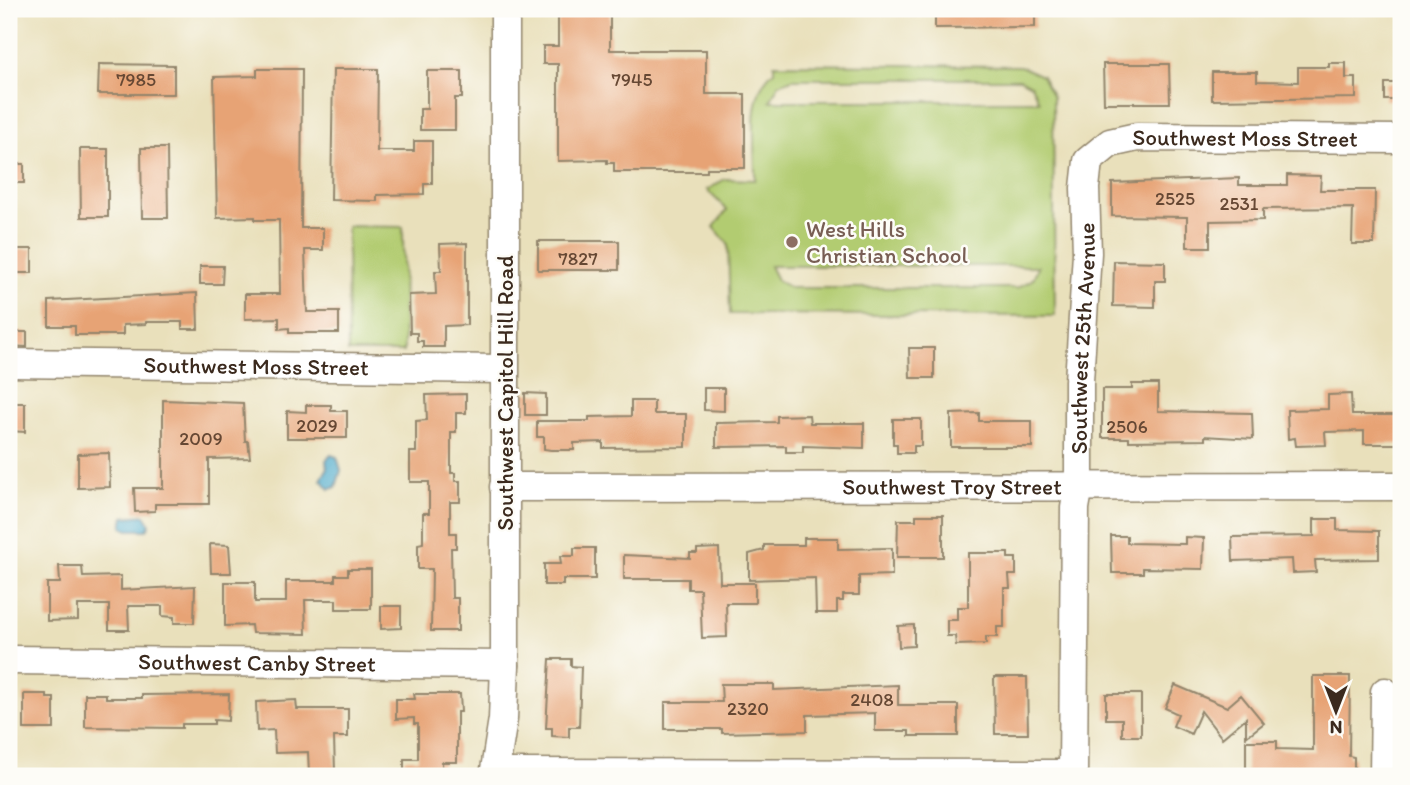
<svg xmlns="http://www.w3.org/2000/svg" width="1410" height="785" viewBox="0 0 1410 785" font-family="Itim,sans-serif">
	<rect width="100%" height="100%" fill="#fdfcf7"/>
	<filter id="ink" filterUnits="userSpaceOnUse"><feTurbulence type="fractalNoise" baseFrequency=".0143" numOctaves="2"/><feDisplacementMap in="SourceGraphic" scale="14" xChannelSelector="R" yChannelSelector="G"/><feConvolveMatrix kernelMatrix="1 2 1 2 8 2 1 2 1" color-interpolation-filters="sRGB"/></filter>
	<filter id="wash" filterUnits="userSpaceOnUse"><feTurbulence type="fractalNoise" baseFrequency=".00686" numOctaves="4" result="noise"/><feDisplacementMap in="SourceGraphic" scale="28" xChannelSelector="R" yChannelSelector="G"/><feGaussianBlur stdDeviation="1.57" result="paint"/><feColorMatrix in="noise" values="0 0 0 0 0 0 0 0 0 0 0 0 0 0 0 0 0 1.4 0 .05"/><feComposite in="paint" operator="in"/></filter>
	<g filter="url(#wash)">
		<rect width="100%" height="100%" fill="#e9e0bb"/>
		<path fill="#b2cc71" stroke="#767b48" stroke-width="2" fill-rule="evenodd" d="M774,64l246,2 22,10 11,21 2,219 -325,-2 -2,-70 -14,-17 13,-17 -20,-20 18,-11 30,1c1,-33 -10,-86 19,-109zM792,79h228l11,6 8,16h-269l9,-17zM770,266h268v1l-5,12 -16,9h-226l-14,-8z
			M347,226l56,1 1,125h-56z"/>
		<path fill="#4daacb" stroke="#446a74" stroke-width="2" d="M331,455l6,2 4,13 -5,17 -6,2 -9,-9 6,-11 -1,-9z
			M145,515l5,9 -3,6h-19l-6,-3 2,-10z"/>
		<g id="blocks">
			<path fill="#e7a374" d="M558,9h52v41h96v44h39v74h-38v4h-93v-9h-7v-3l-49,1v-97h-15v-18h15z
				M935,9h100v18l-100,1z
				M1329,63h17v15h10v20l-144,2v-28h45v9l41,1v-15h31z
				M99,64l75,1v29h-76z
				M1103,64h66l1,39h-66z
				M257,69h45l-1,159h22v22h-18l2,62h32v21h-50v-5l-10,1v-11l-34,1v-25h35l-1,-74h-24v-3l-38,1 -3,-141 43,-1z
				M333,69h45l-1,82h37v-10h18v43h-8v10l-47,1v6l-46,-1z
				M427,71h35v27h-7v32h-35v-21h7z
				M1385,83h16v17h-16z
				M141,148h26l1,70h-26z
				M80,149h28v68h-27z
				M9,164h15v19h-15z
				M1287,175l34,1 -1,14h55l-1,54h-22l1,-36 -90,1v11l-53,1v26h-23v-30l-75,-1v-33l127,-5v7h48z
				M538,241h81v29h-81z
				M467,243v82l-23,1v21h-21v-6h-6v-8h-7l-1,-38 27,-1 -1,-23h6l-1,-27z
				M9,249h23v24h-23z
				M1114,261l51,1v19h-10v26l-42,-1z
				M200,266h23l-1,18h-22z
				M197,293l1,36h-16v-7h-36v2l-23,1v10h-48v-9h-26v-25z
				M9,332h18v15l-18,-1z
				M909,348h25v30h-24z
				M1132,384h26v27l94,2 1,26 -48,-3v4l-76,1v-3h-27v-49h30z
				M704,388h20v23l-20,-1z
				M525,393l21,1v21h-21z
				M466,394v19h-10v19h-5v41h4v8h5v21h-10v31h6v15h-5l1,50h6v33h-27l1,-62h-14v-25l5,-1v-30h6v-31h-19v-30h6v-31l11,-1 -1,-25z
				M1351,394l1,21h49v29h-37v-13l-39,1 1,13 -30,1 -1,-8 -7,1 -1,-29 41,-1v-14z
				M163,400l80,3 2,38h3l2,17 -41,1v45h-54v7l-20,1 -1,-24h29z
				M631,401h23v13h32v33l-83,1v-6l-29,1v7h-23l-7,-1v-12h-7v-16h52v-4l42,-1z
				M9,403h16v29l-16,-1z
				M306,405h25v6h16v27h-60v-27l19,1z
				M979,413v8h53v26h-81v-33z
				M809,415l1,8h54v25l-61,-2v6h-17v-6l-70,1v-24l61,-1v-6z
				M893,419h28v27h-7v7h-17v-9h-4z
				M109,453l1,34 -32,1v-34z
				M916,515h27v42h-46l1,-37h18z
				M1314,519h23v11l42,1v28l-64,1 1,12 -23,1 -1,-14 -59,2 -1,-24 82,-1z
				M1111,536h16v7l58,1v-7l19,1 -1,31 -60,-1v5h-31z
				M804,538h34v11l54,-1v27l-33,1v19h-16v6h-6v12h-21l-1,-35 -66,2v-26l15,-4v-5h40z
				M210,544l19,1 2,28h-20z
				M574,548h21v31h-32v6h-19v-21h17l-1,-8h14z
				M719,548l1,35h35v20h-29l1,34 -25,1 -2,-49h-12v-10h-64v-24l66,3v-5h7v-4z
				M968,553h40v5h8v17h-7l1,13h-6v39h-7v10h-11v7l-30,1 -1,-9h-8v-16h10v-13h11z
				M59,566h23l1,11 38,-1v14l74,-4 -1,37h-20v-6l-12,-1v-10h-34l1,24h-20v-25h-31v15l-31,1v-38h13z
				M348,569h23v40h-35v-9h-31l1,34 -54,-1 -1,-8 -26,1v-44h30v20h31v-21h49v-6h13z
				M381,606h20v22l-20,1z
				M914,625v21l-15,1 -1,-21z
				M550,659h21v7l10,1 -2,60h-10v10l-17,-1v-8h-6z
				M1313,676h37l-1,80 5,1v19h-108v-35h31v8l36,1z
				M994,677h33l1,57h-33z
				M721,684h53v6l124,-5v20h60v31h-49v-5h-34v-18l-68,2v16l-85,2v-4h-57v-27h57z
				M1175,685l52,22 14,-12 23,28 -18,14v-19l-24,20 -21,-27 -10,23 -18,-8 5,-12 -13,-6z
				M24,694h23v4h7v31h-30z
				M85,694h21v4h36v-3l87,-1 -1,27 -14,-1v4h-32v4l-97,-1z
				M414,694h46l1,18h-4v50h-15l1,14h-39v-17h14v-35h-4v-6l-18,1v-20h19z
				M1106,694h35v42h-19v-17h-16z
				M296,700l1,9h51v28h-14l1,35 -26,1 -1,-21 -33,1 -1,-23 -17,1 -1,-29z"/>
		</g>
	</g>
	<g filter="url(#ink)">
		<use href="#blocks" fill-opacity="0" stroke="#92856c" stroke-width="2"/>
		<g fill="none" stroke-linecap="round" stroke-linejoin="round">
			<g stroke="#92856c" stroke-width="31">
				<g id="minor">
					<path id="s1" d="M9,363l494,6"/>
					<path id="s2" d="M504,487l897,-1"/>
					<path id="s3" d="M9,660l496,5"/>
					<path d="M495,773l578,1"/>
					<path d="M494,776l9,-57 2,-54v-656"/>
					<path id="s4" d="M1073,776l2,-268 4,-23v-104l8,-128 -2,-65 3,-27 22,-18 27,-6 264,2"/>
					<path d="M1384,776l1,-84"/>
				</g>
			</g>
			<use href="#minor" stroke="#fff" stroke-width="28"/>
		</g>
	</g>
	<circle fill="#8d6e63" stroke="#fdfcf7" stroke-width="2.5" cx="792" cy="242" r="7"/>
	<g text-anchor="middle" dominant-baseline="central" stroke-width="5" stroke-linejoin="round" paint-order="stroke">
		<g font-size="19" fill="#664834">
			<text x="136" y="79">7985</text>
			<text x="632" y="79">7945</text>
			<text x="1175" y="198">2525</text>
			<text x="1239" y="203">2531</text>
			<text x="578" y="258">7827</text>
			<text x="317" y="425">2029</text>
			<text x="1127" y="426">2506</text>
			<text x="201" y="438">2009</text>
			<text x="872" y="699">2408</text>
			<text x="748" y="708">2320</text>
		</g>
		<g font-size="23" fill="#3b2a1e" stroke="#fdfcf7">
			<text stroke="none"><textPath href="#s4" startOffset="780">Southwest Moss Street</textPath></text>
			<text stroke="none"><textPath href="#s4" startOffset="438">Southwest 25th Avenue</textPath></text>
			<text stroke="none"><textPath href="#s1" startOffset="247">Southwest Moss Street</textPath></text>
			<text transform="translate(505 393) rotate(-90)">Southwest Capitol Hill Road</text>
			<text stroke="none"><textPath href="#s2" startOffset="448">Southwest Troy Street</textPath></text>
			<text stroke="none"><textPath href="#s3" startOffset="248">Southwest Canby Street</textPath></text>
		</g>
		<g font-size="23" fill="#785e54" stroke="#fdfcf7" text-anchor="start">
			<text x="806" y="229">West Hills<tspan x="806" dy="26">Christian School</tspan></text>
		</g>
	</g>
	<rect width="1410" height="785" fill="none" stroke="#fdfcf7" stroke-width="35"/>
	<g transform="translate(1336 711) rotate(180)" stroke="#fdfcf7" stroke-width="5" paint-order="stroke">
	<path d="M0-5L12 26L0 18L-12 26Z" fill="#3b2a1e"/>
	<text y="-10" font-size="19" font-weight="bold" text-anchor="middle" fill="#3b2a1e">N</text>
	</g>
</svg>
